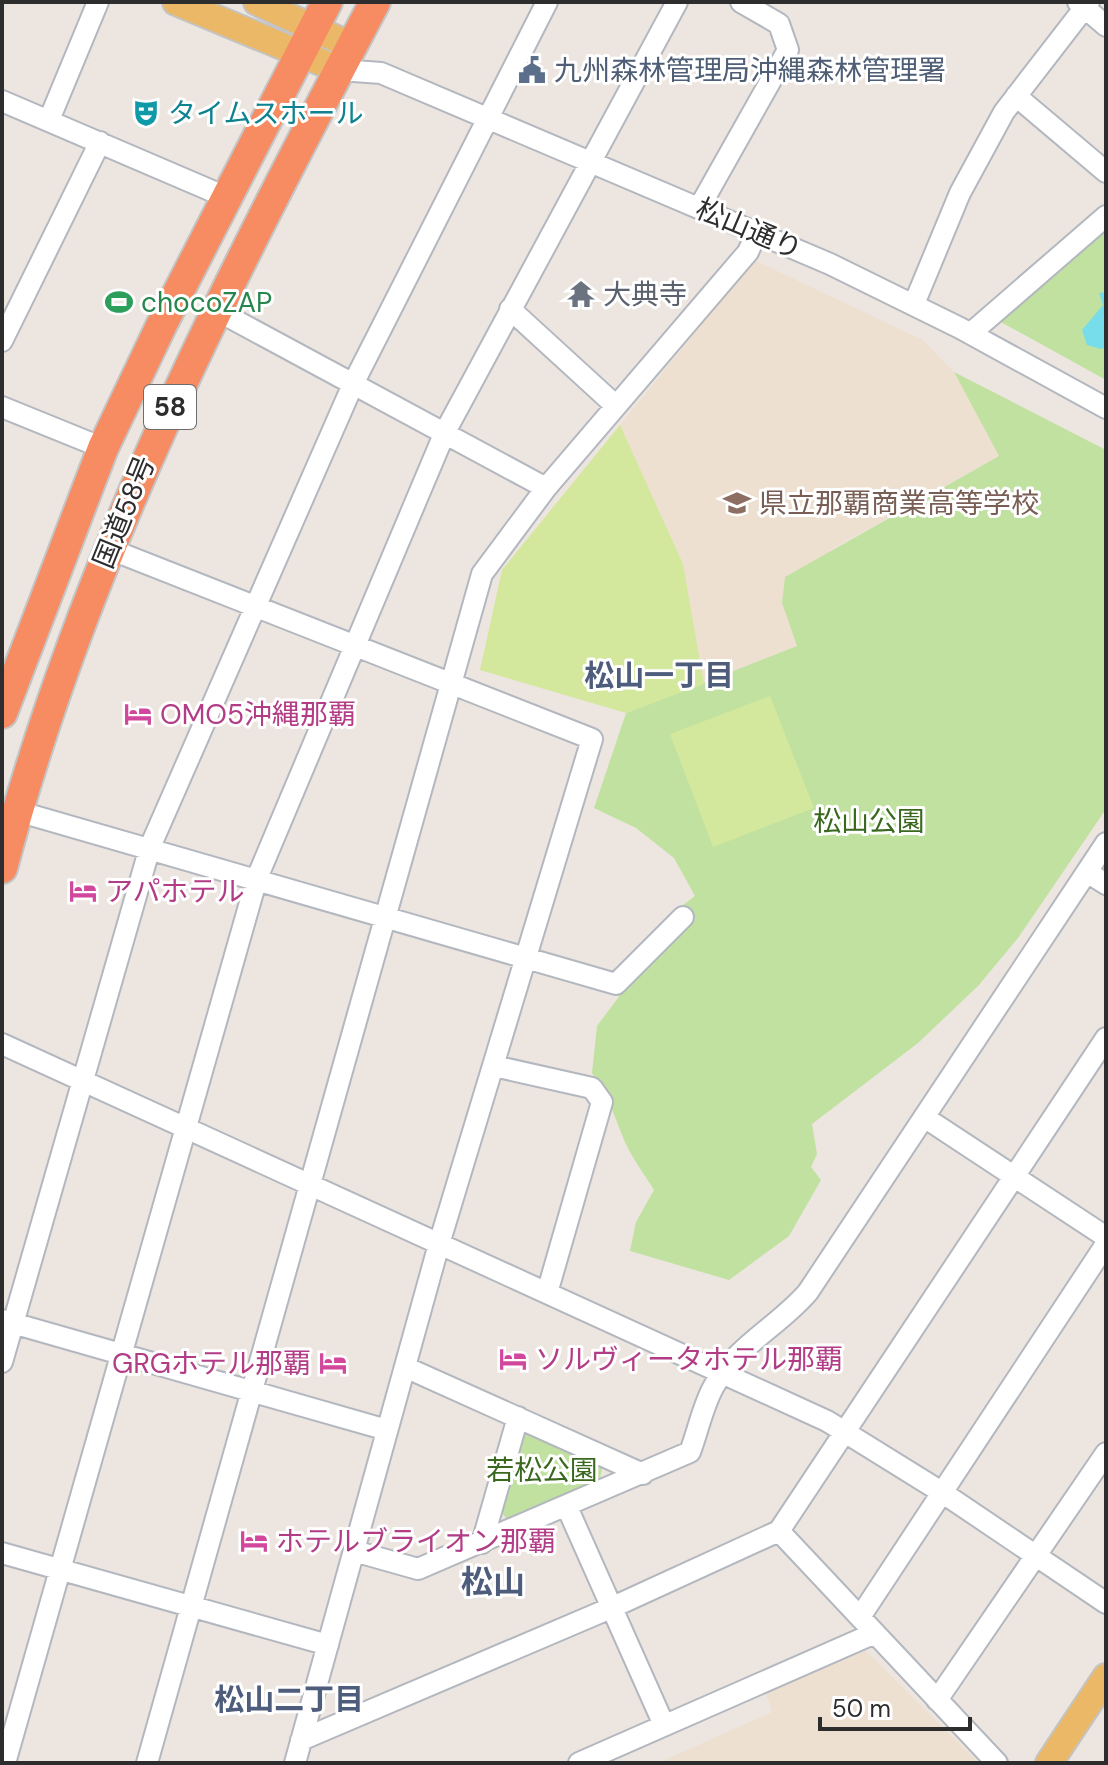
<svg xmlns="http://www.w3.org/2000/svg" width="1108" height="1765" viewBox="0 0 1108 1765" font-family="'DM Sans','Noto Sans JP',sans-serif">
	<rect width="100%" height="100%" fill="#ede6e0"/>
	<path fill="#eee0d1" d="M754,260l169,80 31,32 45,84 -167,93 -50,54 15,43 -171,67 -146,-43 22,-100z
		M865,1650l114,113h-321l114,-51 -6,-20z"/>
	<path fill="#c0e19f" d="M1106,221v159l-107,-59z
		M954,372l152,78v359l-88,129 -40,48 -60,57 -106,81 5,30 -6,13 10,13 -32,56 -60,44 -99,-29 6,-29 18,-32c-11,-18 -25,-36 -32,-55 -9,-23 -15,-41 -30,-62l5,-47 41,-55 50,-50 -5,-16 12,-9 -21,-38 -38,-30 -42,-20 32,-95 171,-67 -15,-43 3,-26 214,-121z
		M532,1431l71,32 -3,16 -91,42 -10,-11 18,-71z"/>
	<path fill="#d3e89c" d="M620,425l63,139 21,120 -78,29 -146,-43 22,-100z
		M770,696l44,112 -101,39 -43,-113z"/>
	<path fill="#78ddea" d="M1106,292v55l-5,2 -14,-4 -5,-15 21,-25 -4,-12z"/>
	<g fill="none" stroke-linecap="round" stroke-linejoin="round">
		<g stroke="#b3b7bf" stroke-width="24">
			<path id="minor" d="M1078,2l28,24
				M340,70l41,3 449,191 130,64 146,80
				M1016,96l90,76
				M2,101l224,96
				M49,120l49,-118
				M699,208l89,-158 -9,-26 -38,-22
				M914,304l46,-111 44,-81 85,-110
				M510,309l106,97
				M216,310l330,178
				M971,333l135,-117
				M2,341l98,-199
				M2,407l101,41
				M107,548l485,191 -153,505 -144,519
				M17,811l599,173 67,-67
				M1087,872l19,12
				M2,1044l825,377 116,72 163,110
				M494,1066l98,22 10,14 -55,191
				M924,1117l182,120
				M2,1320l385,110
				M2,1362l148,-515 204,-465 193,-380
				M405,1367l238,107
				M567,1507l97,218
				M779,1531l218,232
				M482,1543l36,-126
				M354,1551l64,18 272,-117c8,-21 13,-47 24,-66 22,-40 65,-60 94,-94l298,-449
				M2,1553l326,92
				M860,1617l246,-373
				M937,1700l169,-247
				M301,1740l312,-133 166,-76 327,-493
				M5,1763l252,-885 188,-446 232,-430
				M147,1763l335,-1189 64,-86 202,-236 9,-20
				M579,1763l296,-130"/>
		</g>
		<g stroke="#c4c4c4" stroke-width="30">
			<path id="major" d="M176,2l164,68
				M257,2l95,44
				M1049,1763l57,-86"/>
		</g>
		<g stroke="#c4c4c4" stroke-width="34">
			<path id="highway" d="M2,713l101,-265 59,-124 165,-322
				M2,868c80,-307 226,-587 373,-866"/>
		</g>
		<use href="#minor" stroke="#fff" stroke-width="20"/>
		<use href="#major" stroke="#ebb867" stroke-width="26"/>
		<use href="#highway" stroke="#f78b61" stroke-width="30"/>
	</g>
	<defs>
		<g id="civic-bare" transform="scale(2.16)"><path d="M-.6-6.5H3V-4.5H.6V-3L4-1V1h2V6H-6V1h2V-1L-.6-3ZM-1.2 2.5V6h2.4V2.5Z" fill="#5c6f8a" stroke="#fff" stroke-width="2.5" paint-order="stroke"/></g>
		<g id="theatre-bare" transform="scale(2.16)"><path d="M-5-5.5Q0-4 5-5.5V0Q5 5 0 6Q-5 5-5 0ZM-3.3-2.5H-1v1.5H-3.3ZM1-2.5H3.3v1.5H1ZM-2.8 1Q0 5.5 2.8 1Z" fill="#0f9aa8" stroke="#fff" stroke-width="2.5" paint-order="stroke"/></g>
		<g id="temple-bare" transform="scale(2.16)"><path d="M0-6L5-2H3V0L6.5 2.5H4V6H1.5V3h-3V6H-4V2.5H-6.5L-3 0V-2H-5Z" fill="#6b7280" stroke="#fff" stroke-width="2.5" paint-order="stroke"/></g>
		<g id="stadium-bare" transform="scale(2.16)"><path d="M0-5a6.5 5 0 1 0 0 10a6.5 5 0 1 0 0-10ZM-3.5-1.8h7v3.6h-7Z" fill="#2e9e5b" stroke="#fff" stroke-width="2.5" paint-order="stroke"/></g>
		<g id="school-bare" transform="scale(2.16)"><path d="M0-5L7-2L0 1L-7-2ZM-4 1L0 2.5L4 1V4Q0 6-4 4Z" fill="#8d6e63" stroke="#fff" stroke-width="2.5" paint-order="stroke"/></g>
		<g id="hotel-bare" transform="scale(2.16)"><path d="M-6-4.5h1.5V1H6V5H4.5V3h-9V5H-6ZM-4 0a1.8 1.8 0 1 1 3.6 0ZM.5 0V-2.5h3Q6-2.5 6 0Z" fill="#d1479c" stroke="#fff" stroke-width="2.5" paint-order="stroke"/></g>
	</defs>
	<g fill-rule="evenodd">
		<use href="#civic-bare" x="532" y="70"/>
		<use href="#theatre-bare" x="146" y="113"/>
		<use href="#temple-bare" x="581" y="294"/>
		<use href="#stadium-bare" x="119" y="302"/>
		<use href="#school-bare" x="737" y="503"/>
		<use href="#hotel-bare" x="138" y="714"/>
		<use href="#hotel-bare" x="83" y="891"/>
		<use href="#hotel-bare" x="513" y="1359"/>
		<use href="#hotel-bare" x="333" y="1363"/>
		<use href="#hotel-bare" x="254" y="1541"/>
	</g>
	<g text-anchor="middle" dominant-baseline="central" stroke-width="6" stroke-linejoin="round" paint-order="stroke">
		<rect fill="#fff" stroke="#6c6c6c" stroke-width="2" x="144" y="385" width="52" height="44" rx="6"/>
		<g font-size="26" font-weight="bold" fill="#2d2d2d">
			<text x="170" y="407">58</text>
		</g>
		<g font-size="28" fill="#4e5e75" stroke="#fff" text-anchor="start">
			<text x="554" y="70">九州森林管理局沖縄森林管理署</text>
		</g>
		<g font-size="28" fill="#0d838f" stroke="#fff" text-anchor="start">
			<text x="168" y="113">タイムスホール</text>
		</g>
		<g font-size="28" fill="#2d2d2d" stroke="#fff">
			<text transform="translate(749 229) rotate(23)">松山通り</text>
			<text transform="translate(124 512) rotate(-68)">国道58号</text>
		</g>
		<g font-size="28" fill="#5b616d" stroke="#fff" text-anchor="start">
			<text x="603" y="294">大典寺</text>
		</g>
		<g font-size="28" fill="#27864d" stroke="#fff" text-anchor="start">
			<text x="141" y="302">chocoZAP</text>
		</g>
		<g font-size="28" fill="#785e54" stroke="#fff" text-anchor="start">
			<text x="759" y="503">県立那覇商業高等学校</text>
		</g>
		<g font-size="28" fill="#b23c85" stroke="#fff" text-anchor="start">
			<text x="160" y="714">OMO5沖縄那覇</text>
			<text x="105" y="891">アパホテル</text>
			<text x="535" y="1359">ソルヴィータホテル那覇</text>
			<text x="311" y="1363" text-anchor="end">GRGホテル那覇</text>
			<text x="276" y="1541">ホテルブライオン那覇</text>
		</g>
		<g font-size="28" fill="#39681e" stroke="#fff">
			<text x="869" y="821">松山公園</text>
			<text x="542" y="1470">若松公園</text>
		</g>
		<g font-size="30" font-weight="bold" fill="#4e5d7c" stroke="#fff">
			<text x="659" y="675">松山一丁目</text>
			<text x="289" y="1699">松山二丁目</text>
		</g>
		<g font-size="32" font-weight="bold" fill="#4e5d7c" stroke="#fff">
			<text x="493" y="1582">松山</text>
		</g>
	</g>
	<rect width="1108" height="1765" fill="none" stroke="#2d2d2d" stroke-width="8"/>
	<path d="M820 1717v12h150v-12" fill="none" stroke="#2d2d2d" stroke-width="4"/>
	<text x="832" y="1717" font-size="24" fill="#2d2d2d" stroke="#ffffff" stroke-width="6" paint-order="stroke">50 m</text>
</svg>
